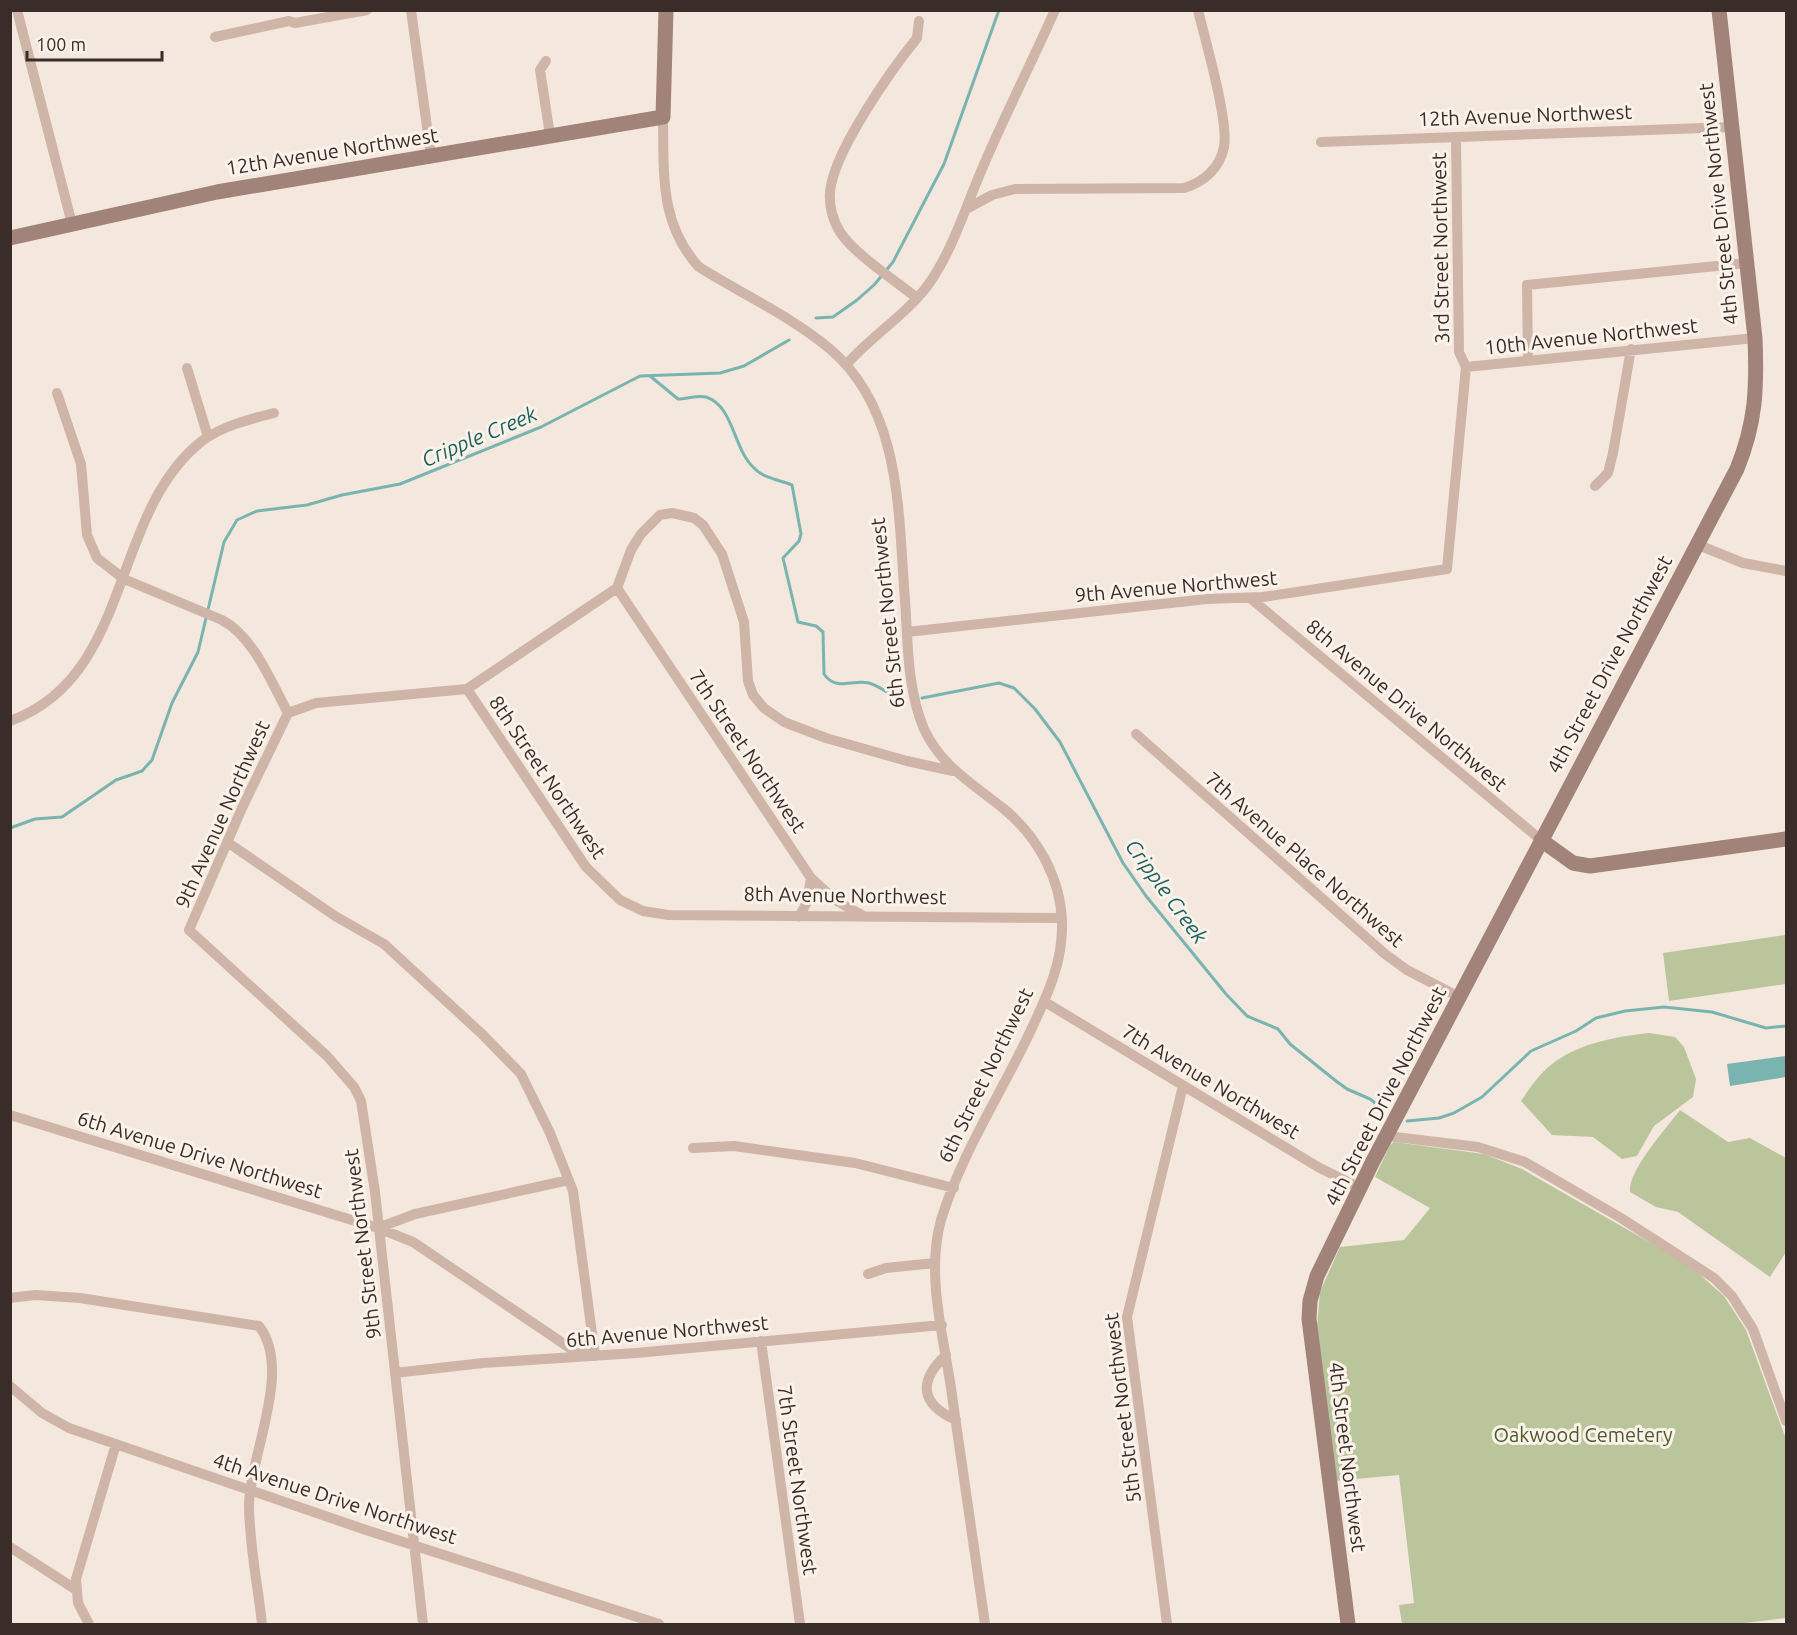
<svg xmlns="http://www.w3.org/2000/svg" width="1797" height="1635" viewBox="0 0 1797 1635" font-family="Ubuntu,sans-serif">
	<rect width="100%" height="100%" fill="#f4e7dd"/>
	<path fill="#bbc59c" d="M1785,935l1,49 -117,17 -6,-48z
		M1649,1033l26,4 9,10 12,32 -3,18 -39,29 -17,30 -15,3 -29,-22 -41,-2 -31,-34c7,-10 14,-21 23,-30 28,-27 69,-34 105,-38z
		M1680,1110l48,32 22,-4 36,20v94l-16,25 -92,-65 -22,-5 -26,-15c-2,-22 36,-63 50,-82z
		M1394,1142l90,12 38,15 167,96 35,31 22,34 40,109v179l-49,6h-335l-3,-19 15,-2 -15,-128 -65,6 -18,-143 4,-46 20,-45 64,-7 26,-32 -55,-31 15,-32z"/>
	<path fill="#7ab4b0" d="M1786,1056v21l-56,9 -3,-22z"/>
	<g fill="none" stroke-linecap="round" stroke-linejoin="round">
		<path stroke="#7ab4b0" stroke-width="3" d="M816,318l17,-1 24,-17 17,-15 19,-23 51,-98 55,-154
			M650,376l28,23c9,0 19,-4 28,-2 28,9 27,52 48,71 9,10 25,12 38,17l9,49 -2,7 -16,17 15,64 18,4 7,6 1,42c12,18 28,5 45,9 10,3 21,11 31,17
			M922,698l77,-15 15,5 21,21 25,33 63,121 23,33 80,98 21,22 31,13 12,15 46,37 11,8 23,10 13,10
			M10,828l25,-9 27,-2 54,-37 26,-9 10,-11 20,-57 26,-51 26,-110 13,-22 20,-9 50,-6 35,-10 58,-11 141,-57 99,-51 80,-3 24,-7 45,-26
			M1407,1121l32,-3 15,-5 28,-16 49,-46 45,-20 20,-13 29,-7 39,-4 48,5 54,16 20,-2"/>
		<path stroke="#ceb5a8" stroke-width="10" d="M17,10l55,214
			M411,10l20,146
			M215,37l74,-16 6,2 72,-13
			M546,61l-6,9 10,65
			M663,117c1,55 -4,107 36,150 43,27 92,49 131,82 72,61 68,164 75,251 3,42 2,89 19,129 17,37 49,55 80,80 34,28 57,70 58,114 1,40 -15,73 -32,109 -29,62 -69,122 -89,188 -15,54 2,114 10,168 11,79 23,158 34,236
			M1321,142l410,-15
			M968,208l24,-13 23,-6 169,-1c20,-6 36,-20 40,-41 5,-26 -19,-107 -26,-137
			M917,298c-20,-16 -64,-45 -77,-66 -7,-11 -11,-26 -10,-39 2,-39 61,-123 87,-155l2,-17
			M1528,360l-1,-75 220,-22
			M846,365c25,-29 59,-49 82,-80 24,-33 38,-79 54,-116 23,-54 49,-105 73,-159
			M1466,367l289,-29
			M187,368l21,69
			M57,393l24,71 6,71 10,23 27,21 98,41c32,17 49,62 66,93
			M1595,486l13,-13 5,-20 18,-104
			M1696,544l47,19 43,8
			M617,588l194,290 24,22 27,15
			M1250,598l291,242
			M907,632l300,-33 56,-2 184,-28 19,-202 -7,-15 -3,-213
			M467,689l119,178 34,33 23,11 25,4 394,3
			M10,721c124,-45 99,-207 192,-280 20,-15 48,-22 72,-28
			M1136,734l249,220 22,16 52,27
			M799,917l8,-15 4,-24
			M1045,1002l273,165 42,21
			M10,1115l368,113 35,14 157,106 25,8 -22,-165 -23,-58 -29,-59 -39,-40 -98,-90 -49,-28 -108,-74
			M1387,1136l91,11 47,15 96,56 93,60 18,18 21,33 33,92
			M693,1148l41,-2 121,17 99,25
			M378,1228l37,-14 154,-34
			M868,1274l18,-6 49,-5
			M10,1298l25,-3 45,3 179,28c34,44 -9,128 -10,179 0,39 9,81 13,119
			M761,1341l39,283
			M946,1355c-28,26 -26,49 10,65
			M395,1373l88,-10 153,-10 306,-28
			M10,1386l32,27 27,15 297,102 293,94
			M10,1547l65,42
			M89,1624l-11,-21 -2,-24 40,-135
			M423,1624l-48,-432 -14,-91 -7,-14 -27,-31 -138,-126 53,-122 46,-95 28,-10 151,-14 150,-101 14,-38 10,-16 19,-19 12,-2 22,5 9,7 19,29 22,68 4,59 5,14 11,13 20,14 42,16 81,23 46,10
			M1167,1624l-40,-307 56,-231"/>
		<path stroke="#a28379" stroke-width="15" d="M10,238l207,-46 446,-75 3,-107
			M1541,840l32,23 17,3 196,-27
			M1348,1624l-39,-305 1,-18 7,-25 55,-113 365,-694c19,-47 20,-81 18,-131l-36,-328"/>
	</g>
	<g text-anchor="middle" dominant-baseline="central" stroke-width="6" stroke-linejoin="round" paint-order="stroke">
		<g font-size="20" fill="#3a2c29" stroke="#fbf2ea">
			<text transform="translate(1525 115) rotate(-2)">12th Avenue Northwest</text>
			<text transform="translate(332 151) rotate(-9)">12th Avenue Northwest</text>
			<text transform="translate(1718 204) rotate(-96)">4th Street Drive Northwest</text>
			<text transform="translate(1440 248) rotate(-91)">3rd Street Northwest</text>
			<text transform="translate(1591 336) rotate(-6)">10th Avenue Northwest</text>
			<text transform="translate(1176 586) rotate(-5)">9th Avenue Northwest</text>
			<text transform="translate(887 613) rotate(-96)">6th Street Northwest</text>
			<text transform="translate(1609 664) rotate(-62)">4th Street Drive Northwest</text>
			<text transform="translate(1407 705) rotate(40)">8th Avenue Drive Northwest</text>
			<text transform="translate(748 751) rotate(56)">7th Street Northwest</text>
			<text transform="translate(548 777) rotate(56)">8th Street Northwest</text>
			<text transform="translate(222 814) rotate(-66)">9th Avenue Northwest</text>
			<text transform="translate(1305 859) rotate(41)">7th Avenue Place Northwest</text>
			<text transform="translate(845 895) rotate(1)">8th Avenue Northwest</text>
			<text transform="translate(985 1075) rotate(-64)">6th Street Northwest</text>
			<text transform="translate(1211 1081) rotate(31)">7th Avenue Northwest</text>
			<text transform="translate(1385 1096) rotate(-63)">4th Street Drive Northwest</text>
			<text transform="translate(200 1154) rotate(17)">6th Avenue Drive Northwest</text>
			<text transform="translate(362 1244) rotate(-97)">9th Street Northwest</text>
			<text transform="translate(667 1331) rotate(-5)">6th Avenue Northwest</text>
			<text transform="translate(1122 1408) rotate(-97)">5th Street Northwest</text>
			<text transform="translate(1348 1457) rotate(83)">4th Street Northwest</text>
			<text transform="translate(798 1480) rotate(82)">7th Street Northwest</text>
			<text transform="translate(335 1498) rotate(18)">4th Avenue Drive Northwest</text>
		</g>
		<g font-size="20" fill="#4e5a2a" stroke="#fbf2ea">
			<text x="1583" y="1434">Oakwood Cemetery</text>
		</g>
		<g font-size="21" font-style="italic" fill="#1a5f5c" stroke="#fbf2ea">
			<text transform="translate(479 436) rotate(-23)">Cripple Creek</text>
			<text transform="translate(1167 891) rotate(54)">Cripple Creek</text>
		</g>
	</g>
	<rect width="1797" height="1635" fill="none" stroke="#3a2c29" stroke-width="24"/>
	<path d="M27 51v9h135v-9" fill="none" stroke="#3a2c29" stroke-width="3"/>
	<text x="36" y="51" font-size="18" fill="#3a2c29" stroke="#fbf2ea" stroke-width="4.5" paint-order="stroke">100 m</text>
</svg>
